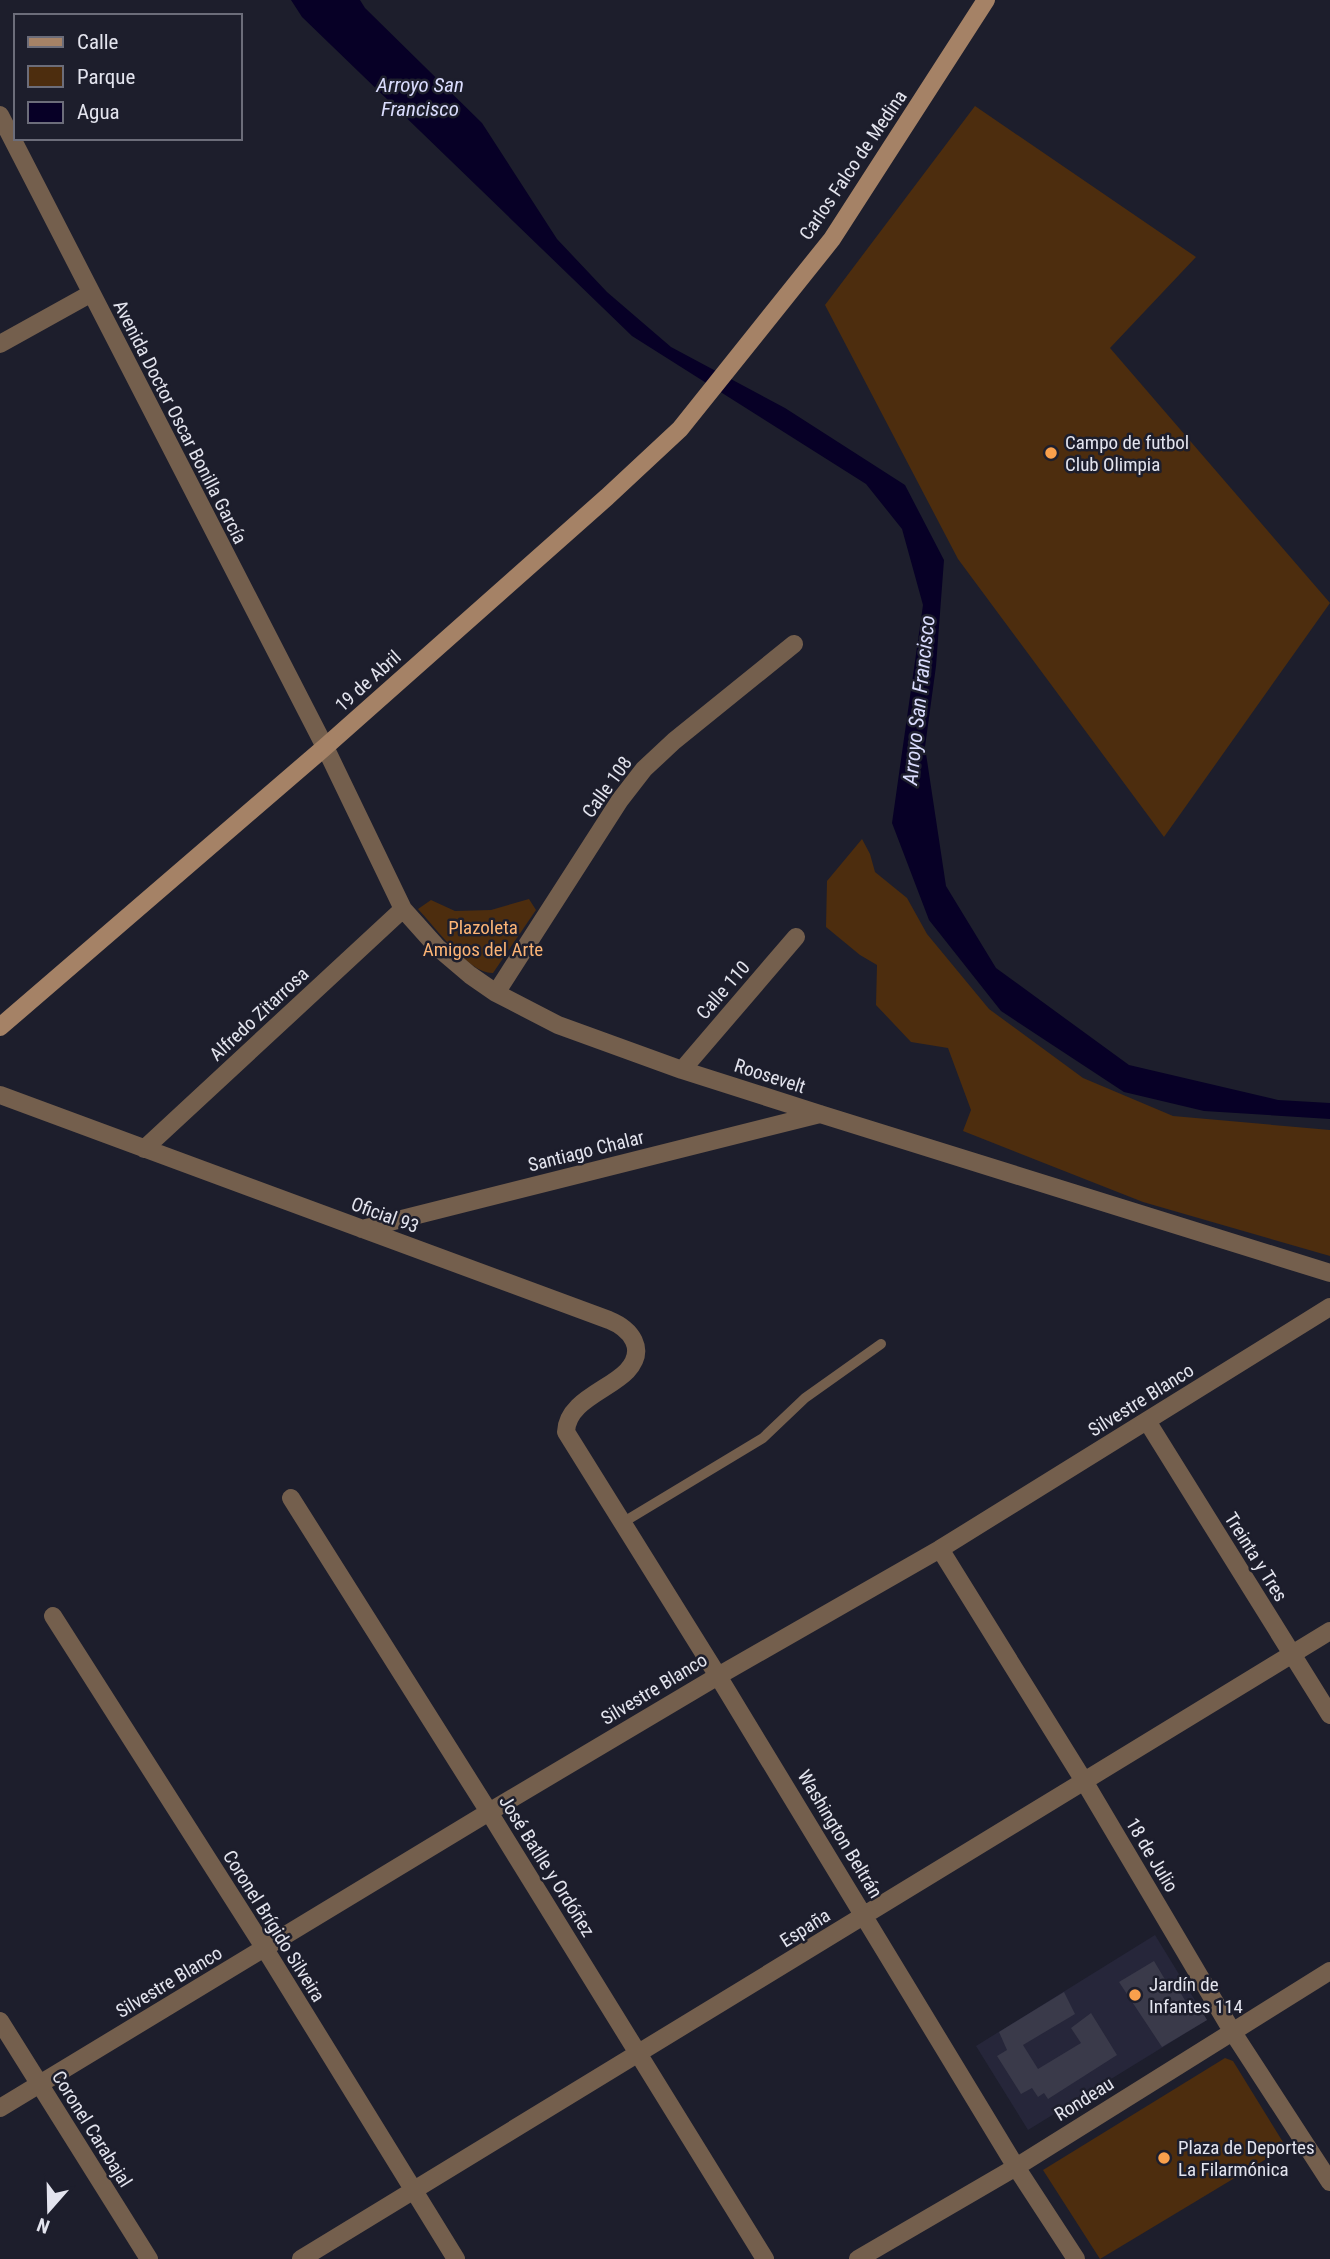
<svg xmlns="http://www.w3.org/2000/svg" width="1330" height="2259" viewBox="0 0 1330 2259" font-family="'Roboto Condensed',sans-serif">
	<rect width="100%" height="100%" fill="#1d1e2c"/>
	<path fill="#26263a" d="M1155,1935l52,85 -179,110 -52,-84z"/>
	<path fill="#4d2d0e" d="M975,106l221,151 -86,91 220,255 -166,234 -206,-278 -133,-254z
		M862,839l8,15 5,18 32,26 20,36 62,75 94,69 90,38 157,14v126l-187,-54 -180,-71 8,-21 -23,-62 -37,-6 -35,-37 1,-40 -17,-10 -34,-28 1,-46z
		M529,899l7,11 -43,63c-24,1 -58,-46 -75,-64l13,-9 24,11 36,-1z
		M1225,2058l8,3 53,86 -186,112 -57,-89z"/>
	<path fill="#070026" d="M291,0h69l5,8 117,115 75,116 50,53 64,55 114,61 120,77 39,75 -8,106 -11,81 21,139 50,82 133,97 149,35 52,3v16l-126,-8 -80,-19 -123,-81 -72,-91 -37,-97 31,-218 -21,-76 -36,-45 -234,-148 -330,-319z"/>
	<path fill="#3a3a4a" d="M1154,1961l16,27 6,-3 14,24 7,-6 10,17 -45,27 -43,-65z
		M1064,1992l11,22 -52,31 15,24 43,-26 -10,-15 20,-15 26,42 -69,44 -4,-6 -6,4 -6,-9 -11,6 -24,-38 10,-6 -8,-18z"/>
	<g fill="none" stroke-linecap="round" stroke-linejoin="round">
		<path stroke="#745f4d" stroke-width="10" d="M622,1523l141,-85 42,-40 76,-54"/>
		<path stroke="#745f4d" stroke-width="18" d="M0,115l325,632 78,162 34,38 33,28 26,18 62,32 124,45 138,44 510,159
			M0,344l90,-50
			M496,993l124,-193 24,-31 30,-28 120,-97
			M682,1070l114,-133
			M0,1095l609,225c22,9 38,29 18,51 -18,19 -60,30 -61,61l152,244 298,491 60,92
			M144,1149l259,-240
			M362,1229l458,-115
			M1147,1421l183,294
			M291,1498l198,314 276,447
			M940,1549l144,232 148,250 98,151
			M53,1616l212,333 191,310
			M0,2021l149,238
			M0,2108l489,-296 229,-136 222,-127 390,-242
			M301,2259l1029,-628
			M858,2259l158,-92 314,-196"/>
		<path stroke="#a58266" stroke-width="18" d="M0,1027l325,-280 282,-250 73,-68 152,-190 154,-239"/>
	</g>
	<g fill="#f9a04c" stroke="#1d1e2c" stroke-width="2.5">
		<circle cx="1051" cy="453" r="7"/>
		<circle cx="1135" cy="1995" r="7"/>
		<circle cx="1164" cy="2158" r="7"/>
	</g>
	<g text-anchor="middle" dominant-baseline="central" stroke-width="5" stroke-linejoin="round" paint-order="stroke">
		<g font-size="19" fill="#e3e4ee" stroke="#1d1e2c">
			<text transform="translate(853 165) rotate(-56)">Carlos Falco de Medina</text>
			<text transform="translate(180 422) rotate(63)">Avenida Doctor Oscar Bonilla García</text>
			<text transform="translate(368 681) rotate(-42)">19 de Abril</text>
			<text transform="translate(607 787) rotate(-54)">Calle 108</text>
			<text transform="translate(723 990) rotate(-49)">Calle 110</text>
			<text transform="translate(259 1014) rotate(-43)">Alfredo Zitarrosa</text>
			<text transform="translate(770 1076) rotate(18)">Roosevelt</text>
			<text transform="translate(586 1151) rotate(-14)">Santiago Chalar</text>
			<text transform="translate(385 1215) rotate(20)">Oficial 93</text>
			<text transform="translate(1141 1400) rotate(-32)">Silvestre Blanco</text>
			<text transform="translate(1256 1557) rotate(58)">Treinta y Tres</text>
			<text transform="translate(654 1689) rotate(-31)">Silvestre Blanco</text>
			<text transform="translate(840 1834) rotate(59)">Washington Beltrán</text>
			<text transform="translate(1152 1855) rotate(59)">18 de Julio</text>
			<text transform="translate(547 1866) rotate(58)">José Batlle y Ordóñez</text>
			<text transform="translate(274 1926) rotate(58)">Coronel Brígido Silveira</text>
			<text transform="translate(805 1928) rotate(-32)">España</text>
			<text transform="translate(169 1982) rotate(-31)">Silvestre Blanco</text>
			<text transform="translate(1084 2099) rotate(-32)">Rondeau</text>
			<text transform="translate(92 2129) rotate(58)">Coronel Carabajal</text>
		</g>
		<g font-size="19" fill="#e3e4ee" stroke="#1d1e2c" text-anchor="start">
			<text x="1065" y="442">Campo de futbol<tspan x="1065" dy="22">Club Olimpia</tspan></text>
			<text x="1149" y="1984">Jardín de<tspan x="1149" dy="22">Infantes 114</tspan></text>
			<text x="1178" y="2147">Plaza de Deportes<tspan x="1178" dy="22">La Filarmónica</tspan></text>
		</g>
		<g font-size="19" fill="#fcb475" stroke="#1d1e2c">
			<text x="483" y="927">Plazoleta<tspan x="483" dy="22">Amigos del Arte</tspan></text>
		</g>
		<g font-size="21" font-style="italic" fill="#dadcfd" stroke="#1d1e2c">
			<text x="420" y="85">Arroyo San<tspan x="420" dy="24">Francisco</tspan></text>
			<text transform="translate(919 700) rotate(-84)">Arroyo San Francisco</text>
		</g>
	</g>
	<rect x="14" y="14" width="228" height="126" fill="#1d1e2c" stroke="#6c6d7a" stroke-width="2"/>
	<rect x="28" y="37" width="35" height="10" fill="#a58266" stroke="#6c6d7a" stroke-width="2"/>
	<text x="77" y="49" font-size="21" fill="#e3e4ee">Calle</text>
	<rect x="28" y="66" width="35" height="21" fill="#4d2d0e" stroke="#6c6d7a" stroke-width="2"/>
	<text x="77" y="84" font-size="21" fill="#e3e4ee">Parque</text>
	<rect x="28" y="102" width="35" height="21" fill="#070026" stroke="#6c6d7a" stroke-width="2"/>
	<text x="77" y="119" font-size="21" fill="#e3e4ee">Agua</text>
	<g transform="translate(49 2210) rotate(200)" stroke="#1d1e2c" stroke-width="5" paint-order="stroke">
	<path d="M0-5L12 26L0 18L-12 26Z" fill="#e3e4ee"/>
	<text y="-10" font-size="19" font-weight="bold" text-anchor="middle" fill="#e3e4ee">N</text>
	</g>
</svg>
